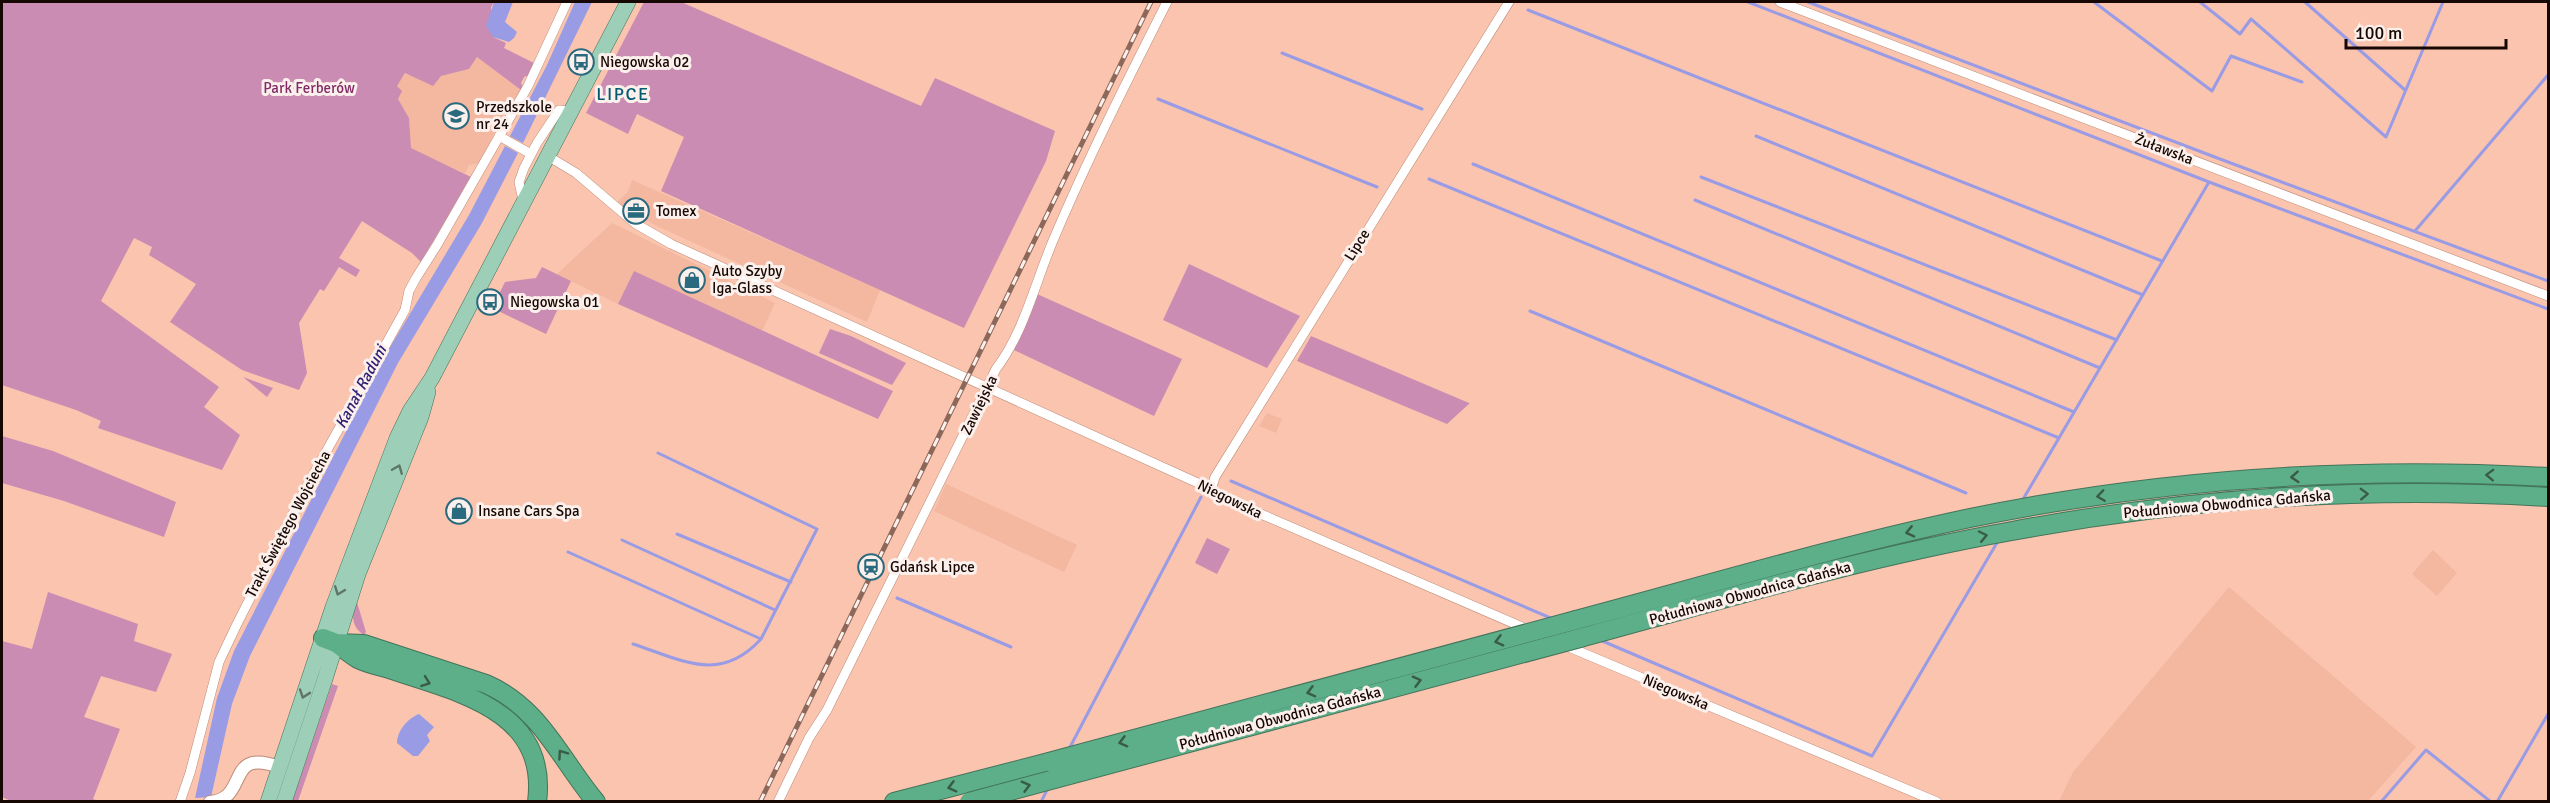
<svg xmlns="http://www.w3.org/2000/svg" width="2550" height="803" viewBox="0 0 2550 803" font-family="Signika,sans-serif">
	<rect width="100%" height="100%" fill="#fac4af"/>
	<path fill="#f4b79f" d="M477,57l44,33 -17,24 -25,49 -10,2 -4,8 -54,-24 -2,-31 -11,-19 -2,-13 10,-13 35,3 28,-7z
		M632,180l248,110 -13,32 -208,-95 -32,-17 -10,-8 11,-10z
		M612,223l163,80 -13,28 -128,-60 -16,33 -61,-30z
		M1267,413l15,6 -6,14 -17,-7z
		M946,484l131,61 -13,27 -130,-61z
		M2433,550l24,23 -20,23 -25,-22z
		M2229,587l187,160 -48,54h-309l14,-29z"/>
	<path fill="#ca8cb2" d="M2,2h492l-3,5 2,30 13,6 -2,5 30,15 -5,12 -5,2 -3,6 2,4 -2,3 -44,-33 -8,12 -28,7 -8,10 -28,-13 -8,13 5,5 -4,8 11,19 2,30 60,29 -50,85 -9,-9 -50,-32 -23,37 21,12 -4,7 -17,-10 -15,24 -4,-2 -21,34 8,50 -8,17 -57,-20 -72,-48 26,-38 -47,-29 3,-8 -18,-9 -33,63 118,86 -15,20 36,28 -18,35 -124,-42 3,-7 -25,-11 -74,-25z
		M644,2h37l240,104 14,-28 120,53 -9,30 -82,167 -303,-137 23,-54 -47,-23 -9,20 -42,-21z
		M1189,264l111,52 -33,52 -104,-48z
		M542,267l29,14 -25,53 -54,-26 13,-26 31,-4z
		M634,271l259,120 -15,28 -260,-115z
		M1037,294l145,65 -28,57 -140,-66z
		M830,329l21,7 55,27 -14,22 -73,-32z
		M1311,336l158,67h1l-23,21 -150,-63z
		M243,377l30,11 -6,9z
		M2,436l51,15 123,51 -12,35 -100,-36 -62,-18z
		M1207,538l23,11 -13,25 -22,-11z
		M48,592l90,32 -4,17 38,13 -16,38 -55,-16 -17,41 36,12 -27,70 5,2 -85,1 -11,-5v-156l30,8z
		M356,599l10,33 -2,3c-14,-9 -12,-21 -8,-36z
		M332,684l6,2 -40,115 -6,1z"/>
	<path fill="#999be4" d="M494,2h19l-8,20 12,10 -3,6 -5,4 -16,-5 -7,-11z
		M575,2h17l-69,141 -13,-7 37,-71z
		M505,146l13,7 -36,70 -84,140 -148,293 -18,48 -21,93 -16,1 22,-100 17,-47 149,-292 86,-144z
		M419,714l15,13 -7,8 3,6 -12,15h-5l-16,-13c0,-12 11,-25 22,-29z"/>
	<g fill="none" stroke-linecap="round" stroke-linejoin="round">
		<path stroke="#999be4" stroke-width="3" d="M1748,2l461,180 339,127
			M1808,2l412,157 328,122
			M2094,2l118,89 19,-35 71,26
			M2200,2l40,32 11,-15 135,118 57,-135
			M2305,2l100,88
			M1528,10l634,251
			M1282,53l140,56
			M1158,99l219,88
			M1756,136l387,159
			M1473,164l601,248
			M1701,177l416,163
			M1429,179l630,259
			M1695,200l405,168
			M2415,231l133,-156
			M1530,311l436,182
			M1231,481l322,138
			M2022,501l187,-319
			M677,534l114,48
			M622,540l153,70
			M568,552l193,87
			M897,598l114,49
			M1600,640l272,116 126,-215
			M633,644c49,16 87,40 128,-5l56,-110 -159,-76
			M1068,751l133,-254
			M1041,802l7,-14
			M2381,802l45,-52 65,52
			M2497,802l51,-88"/>
		<g stroke="#bd8b77" stroke-width="10">
			<path id="minor" d="M1780,2l768,294
				M499,136l32,18
				M546,155l30,18 60,51 35,20 529,240 24,14 305,132
				M523,200l-4,-18 5,-14 13,-25 22,-33 10,1
				M1211,490l4,-13 294,-475
				M1564,645l373,157
				M180,802l10,-29 29,-111 18,-38 70,-138 98,-176 4,-19 7,-13 21,-33 91,-159 39,-84
				M778,802l31,-64 18,-28 169,-341c29,-38 40,-90 59,-133 34,-80 73,-157 112,-234"/>
		</g>
		<g stroke="#bd8b77" stroke-width="14">
			<path id="tertiary" d="M210,802c40,-3 14,-55 69,-35"/>
		</g>
		<g stroke="#44745a" stroke-width="16">
			<path id="primary" d="M268,802l65,-195 64,-169 13,-27 22,-33 196,-376
				M284,802l41,-123 33,-105 63,-157 7,-25"/>
		</g>
		<g stroke="#44745a" stroke-width="20">
			<path id="motorway" d="M1576,620c131,-35 262,-74 394,-102 190,-39 386,-52 578,-41
				M323,638l13,5 28,1 122,40c55,24 74,75 110,118
				M1580,638c143,-39 286,-81 432,-107 176,-33 358,-45 536,-34
				M336,643c7,5 15,12 22,16 10,5 21,7 31,10 68,23 160,41 148,133
				M894,802l155,-40"/>
		</g>
		<use href="#minor" stroke="#fff" stroke-width="9"/>
		<use href="#tertiary" stroke="#fff" stroke-width="12"/>
		<use href="#primary" stroke="#9dcfb8" stroke-width="15"/>
		<use href="#motorway" stroke="#5caf89" stroke-width="18"/>
		<g stroke="#8c685b" stroke-width="5">
			<path id="rail" d="M760,802l391,-800"/>
		</g>
		<use href="#rail" stroke="#fcf0ec" stroke-width="3" stroke-dasharray="9" stroke-linecap="butt"/>
		<g stroke="#44745a" stroke-width="20" stroke-linecap="butt">
			<path id="motorway-bridge" d="M1049,762l527,-142
				M969,802l611,-164"/>
		</g>
		<use href="#motorway-bridge" stroke="#5caf89" stroke-width="18"/>
	</g>
	<defs><path id="oneway-chevron" d="M-2-3.5L2.5 0L-2 3.5" fill="none" stroke-width="1.6" stroke-linecap="round" stroke-linejoin="round" transform="scale(1.5)"/></defs>
	<g stroke="#617566">
		<use href="#oneway-chevron" transform="translate(398 469) rotate(-68)"/>
		<use href="#oneway-chevron" transform="translate(339 591) rotate(111)"/>
		<use href="#oneway-chevron" transform="translate(304 694) rotate(109)"/>
	</g>
	<g stroke="#3a5b46">
		<use href="#oneway-chevron" transform="translate(2490 475) rotate(-178)"/>
		<use href="#oneway-chevron" transform="translate(2295 477) rotate(176)"/>
		<use href="#oneway-chevron" transform="translate(2364 494) rotate(-2)"/>
		<use href="#oneway-chevron" transform="translate(2101 496) rotate(172)"/>
		<use href="#oneway-chevron" transform="translate(1910 532) rotate(167)"/>
		<use href="#oneway-chevron" transform="translate(1983 536) rotate(-12)"/>
		<use href="#oneway-chevron" transform="translate(1499 641) rotate(165)"/>
		<use href="#oneway-chevron" transform="translate(1417 681) rotate(-15)"/>
		<use href="#oneway-chevron" transform="translate(426 682) rotate(20)"/>
		<use href="#oneway-chevron" transform="translate(1311 692) rotate(165)"/>
		<use href="#oneway-chevron" transform="translate(1123 742) rotate(165)"/>
		<use href="#oneway-chevron" transform="translate(562 754) rotate(-125)"/>
		<use href="#oneway-chevron" transform="translate(1026 786) rotate(-15)"/>
		<use href="#oneway-chevron" transform="translate(952 787) rotate(165)"/>
	</g>
	<defs>
		<g id="bus-ring" transform="scale(1.35)"><circle r="9.5" fill="#fcf0ec" stroke="#2a6a7e" stroke-width="1.5"/><path d="M-5-6H5V4H4V6H2V4H-2V6H-4V4H-5ZM-3.5-4V0h7V-4ZM-3.5 1.2v1.5H-2V1.2ZM2 1.2v1.5H3.5V1.2Z" fill="#2a6a7e"/></g>
		<g id="school-ring" transform="scale(1.35)"><circle r="9.5" fill="#fcf0ec" stroke="#2a6a7e" stroke-width="1.5"/><path d="M0-5L7-2L0 1L-7-2ZM-4 1L0 2.5L4 1V4Q0 6-4 4Z" fill="#2a6a7e"/></g>
		<g id="office-ring" transform="scale(1.35)"><circle r="9.5" fill="#fcf0ec" stroke="#2a6a7e" stroke-width="1.5"/><path d="M-6-3h4V-5.5h4V-3h4V5H-6ZM-1-4.5V-3h2v-1.5ZM-6 0V1H6V0Z" fill="#2a6a7e"/></g>
		<g id="shop-ring" transform="scale(1.35)"><circle r="9.5" fill="#fcf0ec" stroke="#2a6a7e" stroke-width="1.5"/><path d="M-5-2.5h2.3a2.7 3.5 0 0 1 5.4 0H5L5.5 6h-11ZM-1.5-2.5h3a1.5 2.3 0 0 0-3 0Z" fill="#2a6a7e"/></g>
		<g id="station-ring" transform="scale(1.35)"><circle r="9.5" fill="#fcf0ec" stroke="#2a6a7e" stroke-width="1.5"/><path d="M-3-6H3Q5-6 5-4V2Q5 4 3 4L4.5 6H3L1.5 4h-3L-3 6H-4.5L-3 4Q-5 4-5 2V-4Q-5-6-3-6ZM-3.5-4v3h7v-3ZM-3.5 1v1.5H-2V1ZM2 1v1.5H3.5V1Z" fill="#2a6a7e"/></g>
	</defs>
	<g fill-rule="evenodd">
		<use href="#bus-ring" x="581" y="62"/>
		<use href="#school-ring" x="456" y="116"/>
		<use href="#office-ring" x="636" y="211"/>
		<use href="#shop-ring" x="692" y="280"/>
		<use href="#bus-ring" x="490" y="302"/>
		<use href="#shop-ring" x="459" y="511"/>
		<use href="#station-ring" x="871" y="567"/>
	</g>
	<g text-anchor="middle" dominant-baseline="central" stroke-width="6" stroke-linejoin="round" paint-order="stroke">
		<g font-size="15" fill="#170702" stroke="#fcf0ec" text-anchor="start">
			<text x="600" y="62">Niegowska 02</text>
			<text x="476" y="107">Przedszkole<tspan x="476" dy="17">nr 24</tspan></text>
			<text x="656" y="211">Tomex</text>
			<text x="712" y="271">Auto Szyby<tspan x="712" dy="17">Iga-Glass</tspan></text>
			<text x="510" y="302">Niegowska 01</text>
			<text x="478" y="511">Insane Cars Spa</text>
			<text x="890" y="567">Gdańsk Lipce</text>
		</g>
		<g font-size="15" fill="#812b66" stroke="#fcf0ec">
			<text x="309" y="88">Park Ferberów</text>
		</g>
		<g font-size="15" fill="#170702" stroke="#fcf0ec">
			<text transform="translate(2164 149) rotate(21)">Żuławska</text>
			<text transform="translate(1357 245) rotate(-58)">Lipce</text>
			<text transform="translate(979 405) rotate(-64)">Zawiejska</text>
			<text transform="translate(1230 499) rotate(26)">Niegowska</text>
			<text transform="translate(2227 504) rotate(-5)">Południowa Obwodnica Gdańska</text>
			<text transform="translate(288 524) rotate(-62)">Trakt Świętego Wojciecha</text>
			<text transform="translate(1750 593) rotate(-15)">Południowa Obwodnica Gdańska</text>
			<text transform="translate(1676 692) rotate(23)">Niegowska</text>
			<text transform="translate(1280 718) rotate(-15)">Południowa Obwodnica Gdańska</text>
		</g>
		<g font-size="16" font-style="italic" fill="#2d2074" stroke="#fcf0ec">
			<text transform="translate(361 387) rotate(-62)">Kanał Raduni</text>
		</g>
		<g font-size="18" letter-spacing="1.5" fill="#035b71" stroke="#fcf0ec">
			<text x="623" y="94">LIPCE</text>
		</g>
	</g>
	<rect width="2550" height="803" fill="none" stroke="#170702" stroke-width="6"/>
	<path d="M2346 39v9h160v-9" fill="none" stroke="#170702" stroke-width="3"/>
	<text x="2355" y="39" font-size="18" fill="#170702" stroke="#fcf0ec" stroke-width="4.5" paint-order="stroke">100 m</text>
</svg>
